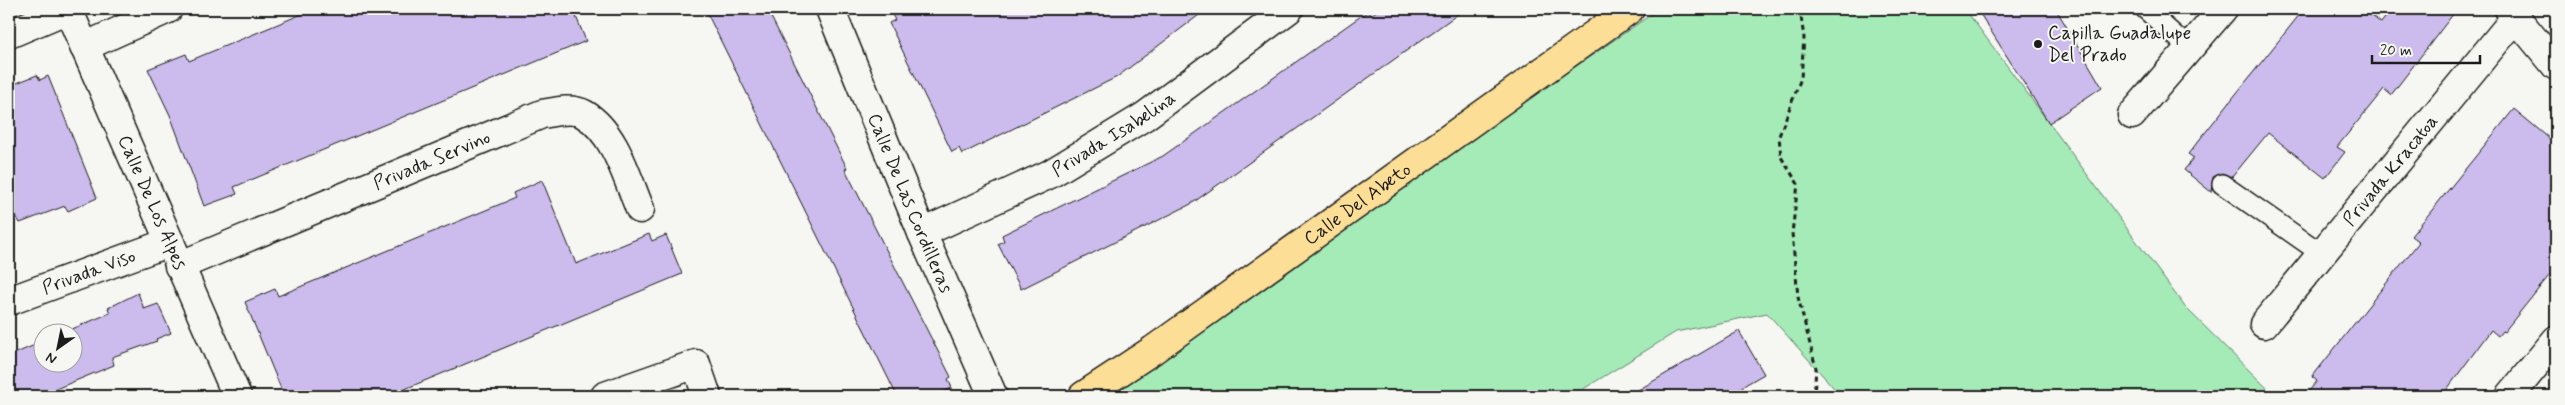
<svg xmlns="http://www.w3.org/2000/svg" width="2565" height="405" viewBox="0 0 2565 405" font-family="Mynerve,sans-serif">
	<rect width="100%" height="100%" fill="#f6f6f2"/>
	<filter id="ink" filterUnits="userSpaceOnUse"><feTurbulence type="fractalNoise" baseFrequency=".02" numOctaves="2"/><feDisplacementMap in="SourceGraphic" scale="10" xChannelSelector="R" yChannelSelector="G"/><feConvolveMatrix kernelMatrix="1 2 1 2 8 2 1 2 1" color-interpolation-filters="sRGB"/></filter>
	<g filter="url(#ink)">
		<path fill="#a5ebb7" stroke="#60846a" d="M1659,9h306l220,298 90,89h-434l-74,-83 -91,19 -104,64h-473z"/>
		<path fill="#ccbced" stroke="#1c1c1c" d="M314,9h259l13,32 -352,146 3,7 -33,12 -34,-91 -22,-46 38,-15 3,7z
			M705,9h62l80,159 -2,1 106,208 -3,2 4,9 -18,8h-37z
			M889,9h318l-90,68 -155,77 -3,-6 -7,4 -63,-129 6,-3z
			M1379,9h86l-274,195 -170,85 -23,-45 6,-3 -2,-6 161,-79 205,-145 3,4z
			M1977,9h79l46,78 -53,36z
			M2304,9h59l18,14 11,-14h65l-66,86 -7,-6 -47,58 8,5 -20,26 -57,-45 -36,44 -10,-4 -9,4 -2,15 -27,-22 10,-12 -6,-4z
			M37,75l3,5 8,-4 49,122 -29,13 -3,-5 -45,17 -4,-7 -7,3v-133z
			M2514,109l42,35v98l-5,6 4,3 -4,6 2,2 -2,4 5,4 -52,65 -2,-1 -4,5 -7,-6 -49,66h-137l12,-15 -5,-4 107,-135 -8,-6z
			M542,180l34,84 73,-30 3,7 14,-6 16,39 -294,122h-104l-39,-94 30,-13 3,7 237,-98 -2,-5z
			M138,293l6,16 14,-5 13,29 -15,6 1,2 -45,16 2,8 -68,28 -8,3h-29v-40l33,-14v20h30v-30h-7l45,-19 -2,-5z
			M1739,331l25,43 -38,22h-98z"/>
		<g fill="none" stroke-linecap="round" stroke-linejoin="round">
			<g stroke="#1c1c1c" stroke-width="22">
				<path id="service" d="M2145,9l44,39
					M2222,184l100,70"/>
			</g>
			<g stroke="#1c1c1c" stroke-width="31">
				<g id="minor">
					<path id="s1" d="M68,9l169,387"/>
					<path id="s2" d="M830,9l92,224 71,163"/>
					<path d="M9,34l59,-25"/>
					<path d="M84,47l84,-38"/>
					<path d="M2132,115l91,-106"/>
					<path id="s3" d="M922,233l128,-59 95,-58 144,-107"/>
					<path id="s4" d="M179,266l363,-152c12,-2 30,-7 42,0 31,18 43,64 56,95"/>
					<path id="s5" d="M9,301l161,-59"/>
					<path id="s6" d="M2264,324l252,-307"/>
					<path d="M605,396l91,-32 11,32"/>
					<path d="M2510,396l46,-56"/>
				</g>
			</g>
			<g stroke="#1c1c1c" stroke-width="31">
				<path id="tertiary" d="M2509,9l47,57"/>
			</g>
			<g stroke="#1c1c1c" stroke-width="31">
				<g id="primary">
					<path id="s7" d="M1083,396l70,-46 477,-341"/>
				</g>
			</g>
			<path stroke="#1c1c1c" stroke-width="3" stroke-dasharray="5 4" stroke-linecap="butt" d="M1800,9l4,29 -3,40 -22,58 2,21 17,27 -6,49 6,64 18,71 -2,28"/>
			<use href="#service" stroke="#f6f6f2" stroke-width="19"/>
			<use href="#minor" stroke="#f6f6f2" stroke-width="28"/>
			<use href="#tertiary" stroke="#f6f6f2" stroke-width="28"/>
			<use href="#primary" stroke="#fdde96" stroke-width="28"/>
		</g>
	</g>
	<circle fill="#1c1c1c" stroke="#f6f6f2" stroke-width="2" cx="2038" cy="44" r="5"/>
	<g text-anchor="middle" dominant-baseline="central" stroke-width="4" stroke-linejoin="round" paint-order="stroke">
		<g font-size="19" fill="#1c1c1c" stroke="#f6f6f2" text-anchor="start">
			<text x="2048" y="33">Capilla Guadalupe<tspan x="2048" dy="22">Del Prado</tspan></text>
		</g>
		<g font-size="19" fill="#1c1c1c" stroke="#f6f6f2">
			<text stroke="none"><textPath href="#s3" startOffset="216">Privada Isabelina</textPath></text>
			<text stroke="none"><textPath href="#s4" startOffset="274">Privada Servino</textPath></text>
			<text stroke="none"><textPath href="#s6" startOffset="199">Privada Kracatoa</textPath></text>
			<text stroke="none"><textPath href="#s1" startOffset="211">Calle De Los Alpes</textPath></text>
			<text stroke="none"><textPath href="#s2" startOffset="210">Calle De Las Cordilleras</textPath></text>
			<text stroke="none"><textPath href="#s7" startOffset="335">Calle Del Abeto</textPath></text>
			<text stroke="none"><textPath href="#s5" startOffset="85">Privada Viso</textPath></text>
		</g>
	</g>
	<rect width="2565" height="405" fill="none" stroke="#f6f6f2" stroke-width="30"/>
	<rect x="15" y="15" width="2535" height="375" fill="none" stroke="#1c1c1c" stroke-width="2" filter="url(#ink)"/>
	<g transform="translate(58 348) rotate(213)"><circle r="24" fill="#f6f6f2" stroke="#9f9f9c"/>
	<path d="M0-4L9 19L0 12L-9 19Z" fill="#1c1c1c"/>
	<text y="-8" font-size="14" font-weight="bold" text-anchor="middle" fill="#1c1c1c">N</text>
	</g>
	<path d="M2372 55v8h108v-8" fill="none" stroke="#1c1c1c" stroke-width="2.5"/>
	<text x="2380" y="55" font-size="15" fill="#1c1c1c" stroke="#f6f6f2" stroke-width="4" paint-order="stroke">20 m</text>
</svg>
